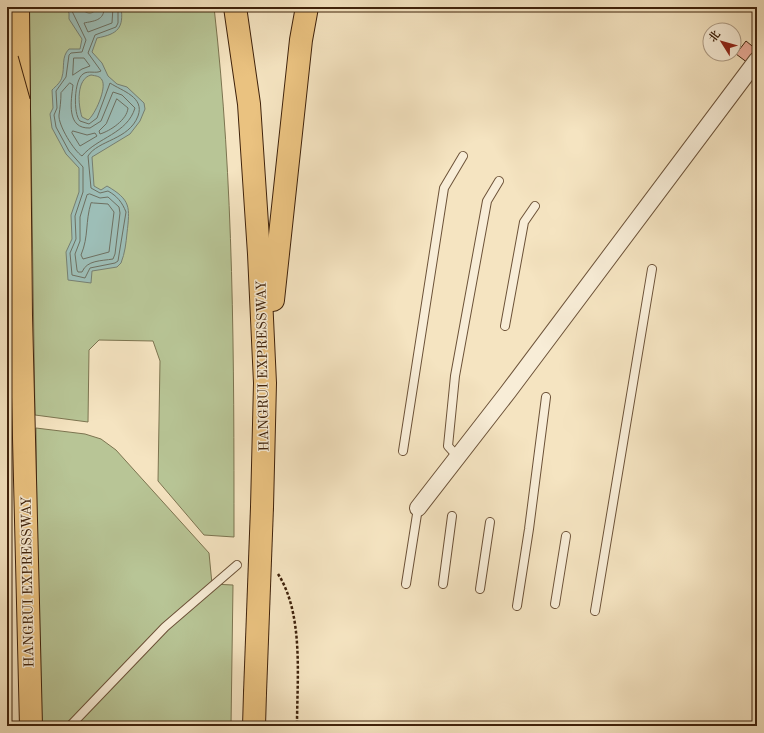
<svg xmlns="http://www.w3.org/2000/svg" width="764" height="733" font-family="'Old Standard TT','Noto Serif SC',serif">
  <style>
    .green { fill: #b8c596; stroke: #7c7450 }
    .water { fill: #9dbeb7; stroke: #778072; fill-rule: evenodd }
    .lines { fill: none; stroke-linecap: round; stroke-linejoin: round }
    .shore { stroke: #6e7061; stroke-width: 1 }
    .building { fill: #edaf9c; stroke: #3f220b }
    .service-casing { stroke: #6c5238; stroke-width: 10 }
    .minor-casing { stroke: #6c5238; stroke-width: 18 }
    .motorway-casing { stroke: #3f220b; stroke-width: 24 }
    .path { stroke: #3f220b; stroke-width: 2.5; stroke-dasharray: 3 2; stroke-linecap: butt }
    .service { stroke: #f8edd7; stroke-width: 8 }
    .minor { stroke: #f8edd7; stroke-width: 16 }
    .motorway { stroke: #eac280; stroke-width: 22 }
    .motorway-bridge-casing { stroke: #3f220b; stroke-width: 24; stroke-linecap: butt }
    .motorway-bridge { stroke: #eac280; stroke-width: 22 }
    .labels { text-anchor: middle; stroke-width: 3; stroke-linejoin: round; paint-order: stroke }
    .street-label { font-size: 14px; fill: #3f220b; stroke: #f8edd7 }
  </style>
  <rect width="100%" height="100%" fill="#f5e4c1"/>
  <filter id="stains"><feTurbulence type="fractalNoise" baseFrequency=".005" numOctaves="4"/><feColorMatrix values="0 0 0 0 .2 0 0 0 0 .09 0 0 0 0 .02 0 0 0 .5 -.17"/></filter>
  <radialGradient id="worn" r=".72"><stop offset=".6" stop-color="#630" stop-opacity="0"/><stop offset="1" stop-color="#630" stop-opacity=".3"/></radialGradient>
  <g class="green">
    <path d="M29 7H214C234 183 234 360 234 537L204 535 158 481 160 361 153 341 99 340 89 350 88 422 35 415Z"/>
    <polygon points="36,428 85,434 101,439 116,450 209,553 212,584 233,585 231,726 39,726"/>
  </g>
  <path class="water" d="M65 7H83L84 11C89 14 91 14 96 10L95 7H121C124 28 118 34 97 38L92 52 102 63 108 76 117 84 127 87 144 103 145 109 140 121 130 134 92 157 94 186 101 190 107 186C131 200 130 207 127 233 126 243 125 253 121 263L117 267 92 271 91 283 68 280 66 252 72 239 71 215 79 192V168L66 154 52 128 50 114 53 108 52 90C56 86 61 82 62 77 65 67 61 57 69 49H80L82 39 69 19V13ZM91 75C96 76 100 76 102 80 107 88 95 115 88 120L82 117C78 105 76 79 91 75Z"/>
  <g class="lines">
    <g class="shore">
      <path d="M70 7 86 40 82 52 71 53 69 55 66 77 56 91 57 108 54 115 56 127 69 151 83 167V192L75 216 76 239 70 253 72 275 85 278 90 268 115 263 118 261 126 212C122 202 117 196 108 191L100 193 91 188 88 156C98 140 129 140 138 116 145 97 122 91 110 83L97 118 89 124 80 121C73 114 74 80 83 74 88 70 96 74 101 71L88 53 95 35 116 27 118 23V7"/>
      <path d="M104 7C105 21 93 21 84 23L88 32 112 23 113 7"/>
      <polygon points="74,58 84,58 90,66 82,69 73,75"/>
      <path d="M70 83 73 85C71 101 66 129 90 128L101 121 113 92 122 95 135 108C127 134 98 137 82 156 74 151 58 125 59 115 60 108 61 101 61 93Z"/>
      <path d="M117 99 128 108C127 120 110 131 100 134L99 131 106 124Z"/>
      <polygon points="73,131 87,135 95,133 97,136 80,146 72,133"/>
      <path d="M90 194 100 198 108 197 119 207 120 213 115 254 113 259C101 261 87 260 82 272H78L77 270 75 254 80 241V217L87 195Z"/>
      <path d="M94 203 108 204 114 212 109 252 83 259 81 255C89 236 85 222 91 203Z"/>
    </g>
  </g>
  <polygon class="building" points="746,41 757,50 748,63 736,54"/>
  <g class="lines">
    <g class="service-casing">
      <g id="service">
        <polyline points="505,326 524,222 535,206"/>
        <polyline points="403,451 444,188 463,156"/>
        <polyline points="457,456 448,446 455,376 487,201 499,181"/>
        <polyline points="406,584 418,508"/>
        <polyline points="443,584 452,516"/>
        <polyline points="480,589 490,522"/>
        <polyline points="555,604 566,536"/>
        <polyline points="517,606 529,529 546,397"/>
        <polyline points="595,611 652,269"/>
        <polyline points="70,726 165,627 237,565"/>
      </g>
    </g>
    <g class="minor-casing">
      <polyline id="minor" points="418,508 508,392 757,60"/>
    </g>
    <g class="motorway-casing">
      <g id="motorway">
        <polyline points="18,7 21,315 31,726"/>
        <polyline points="235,7 249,104 259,254 265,383 262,507"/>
        <polyline points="273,300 301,40 307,7"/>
        <polyline points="254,726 255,693"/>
      </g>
    </g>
    <path class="path" d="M278 574C304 614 297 679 297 726"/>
    <use href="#service" class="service"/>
    <use href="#minor" class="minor"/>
    <use href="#motorway" class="motorway"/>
    <g class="motorway-bridge-casing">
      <g id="motorway-bridge">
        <polyline points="7,59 19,102"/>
        <polyline points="255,693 262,507"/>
      </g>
    </g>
    <use href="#motorway-bridge" class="motorway-bridge"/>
  </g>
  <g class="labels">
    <g class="street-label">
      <text transform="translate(262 366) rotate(-91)" y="5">HANGRUI EXPRESSWAY</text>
      <text transform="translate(27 582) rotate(-91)" y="5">HANGRUI EXPRESSWAY</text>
    </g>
  </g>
  <rect width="764" height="733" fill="none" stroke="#f5e4c1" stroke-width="24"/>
  <rect x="8" y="8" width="748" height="717" fill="none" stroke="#3f220b" stroke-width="2"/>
  <rect x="12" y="12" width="740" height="709" fill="none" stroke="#3f220b"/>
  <g transform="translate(722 42) rotate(307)"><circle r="19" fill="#f8edd7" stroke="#ae9c85"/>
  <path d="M0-3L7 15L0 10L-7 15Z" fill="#8f2418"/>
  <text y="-6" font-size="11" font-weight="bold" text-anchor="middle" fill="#3f220b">北</text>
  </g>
  <rect width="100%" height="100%" filter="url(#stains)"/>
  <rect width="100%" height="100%" fill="url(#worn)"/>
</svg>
